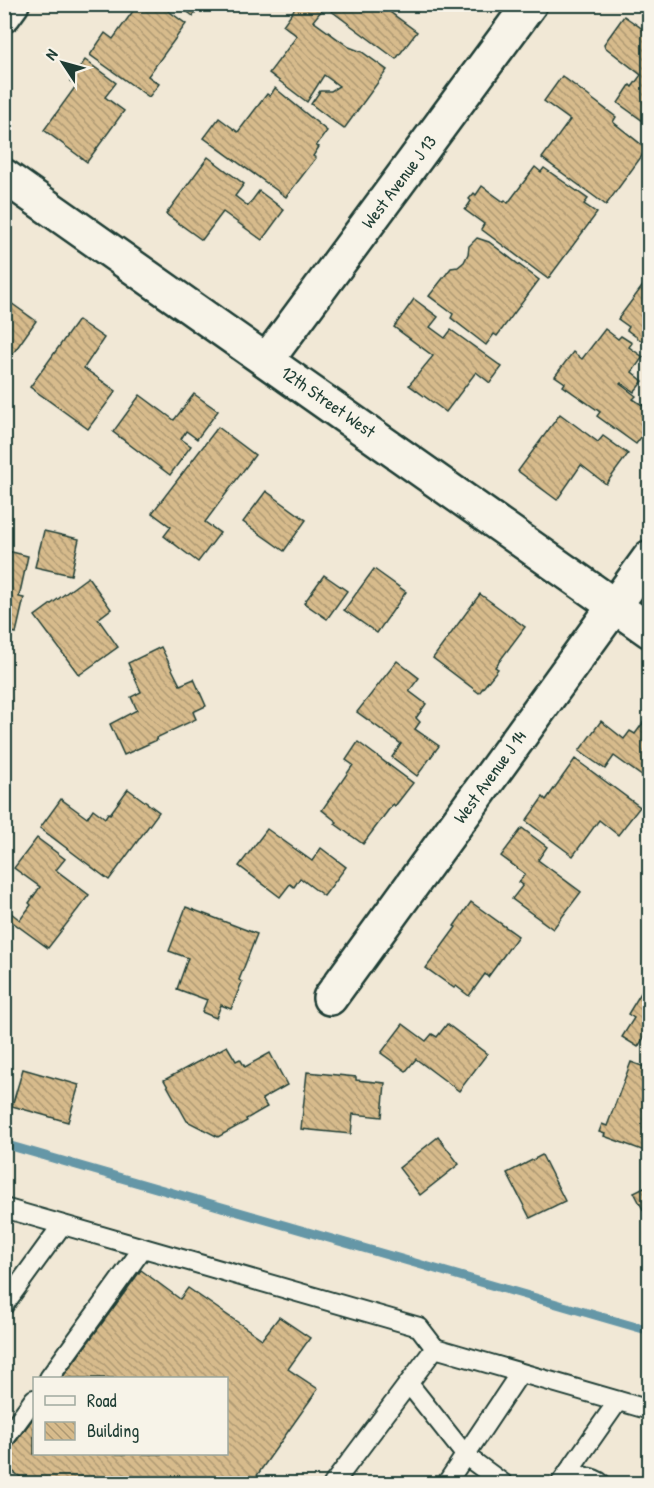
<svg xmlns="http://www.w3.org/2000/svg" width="654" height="1488" font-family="'Patrick Hand',sans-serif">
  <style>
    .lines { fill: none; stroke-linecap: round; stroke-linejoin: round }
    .stream { stroke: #6597a7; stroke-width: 9 }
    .building { fill: url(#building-back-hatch); stroke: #1f3d34; stroke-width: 1.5 }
    .service-casing { stroke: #1f3d34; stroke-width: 22 }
    .minor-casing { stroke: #1f3d34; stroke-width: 38 }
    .service { stroke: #f7f3e8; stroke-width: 18 }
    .minor { stroke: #f7f3e8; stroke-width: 33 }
    .labels { text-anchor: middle; stroke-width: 4.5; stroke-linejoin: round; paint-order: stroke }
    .street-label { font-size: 18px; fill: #1f3d34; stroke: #f7f3e8 }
  </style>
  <defs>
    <pattern id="building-back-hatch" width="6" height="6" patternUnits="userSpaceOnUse" patternTransform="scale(1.5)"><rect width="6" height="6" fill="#d7bb8c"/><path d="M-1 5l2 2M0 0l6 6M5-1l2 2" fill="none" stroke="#ae9973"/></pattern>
  </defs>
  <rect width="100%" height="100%" fill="#f1e8d6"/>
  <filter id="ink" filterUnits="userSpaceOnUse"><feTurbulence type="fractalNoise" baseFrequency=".0167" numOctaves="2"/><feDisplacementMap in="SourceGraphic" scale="12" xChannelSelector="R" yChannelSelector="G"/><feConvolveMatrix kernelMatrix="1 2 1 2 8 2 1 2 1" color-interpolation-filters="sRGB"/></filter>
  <g filter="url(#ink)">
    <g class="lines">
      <polyline class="stream" points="4,1144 650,1331"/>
    </g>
    <g class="building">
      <polygon points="138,4 159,4 186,24 148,76 159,84 149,97 90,55 105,33 113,39"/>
      <polygon points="177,4 201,4 193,16"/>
      <polygon points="298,4 314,4 322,10 313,21 349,47 362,52 387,70 344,129 311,104 320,91 331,91 339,86 324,75 307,102 269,73 297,36 283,25"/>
      <polygon points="322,4 395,4 390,12 417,32 396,59"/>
      <polygon points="650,4 650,17 634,5 634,4"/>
      <polygon points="624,16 650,34 650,126 618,103 630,85 632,87 641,75 605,47 604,44"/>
      <polygon points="85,60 116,83 105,97 124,111 87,162 44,130 76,86 70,81"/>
      <polygon points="562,76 616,117 613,122 647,149 606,205 542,158 570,120 544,101"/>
      <polygon points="275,88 327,131 316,146 319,147 313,156 316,158 286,197 204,138 219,118 238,132 267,94 270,96"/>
      <polygon points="208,157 244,184 235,196 248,206 259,191 284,210 262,240 223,212 202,240 166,214"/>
      <polygon points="535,167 541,172 544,168 588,199 584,204 597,213 548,279 481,229 484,224 465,210 471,201 469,199 474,193 476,195 482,186 504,202 505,200 508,203"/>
      <polygon points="477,238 489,242 539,280 497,336 494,334 486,345 451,318 453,314 429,296 451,268 458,267 464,262 468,254 469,246"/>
      <polygon points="650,276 650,347 627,330 629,327 618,319"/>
      <polygon points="4,298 36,321 7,362 4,361"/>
      <polygon points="414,299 438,317 430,327 445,338 451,330 502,367 490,383 476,372 446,412 409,385 433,356 394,327"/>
      <polygon points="78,320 104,338 84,368 116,391 88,429 30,387"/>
      <polygon points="605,329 618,339 621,336 632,343 629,347 643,357 632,372 643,381 634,392 621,383 620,384 636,396 633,399 650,410 650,425 636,444 597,416 600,412 563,386 565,383 555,376 573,352 582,359"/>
      <polygon points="194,394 218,411 197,439 186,431 181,439 191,446 170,475 113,432 140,395 174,420"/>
      <polygon points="560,414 598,442 603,436 628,454 606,484 581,465 557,500 518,471"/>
      <polygon points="218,427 255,455 205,522 220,533 198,562 164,536 171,527 152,513"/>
      <polygon points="266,491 306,520 284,551 243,522"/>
      <polygon points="44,531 79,539 71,575 35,567"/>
      <polygon points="4,550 28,556 19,597 24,598 16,633 4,630"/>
      <polygon points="374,569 406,592 377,633 344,610"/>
      <polygon points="324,575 347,591 327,619 304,603"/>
      <polygon points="88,577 111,609 98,619 118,647 79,675 35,616"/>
      <polygon points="480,594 525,627 495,667 498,669 479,693 433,658"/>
      <polygon points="161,647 180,685 194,679 206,706 193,712 196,719 156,738 157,740 148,744 124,755 110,724 137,710 131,697 141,692 128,663"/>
      <polygon points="397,661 419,678 409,691 426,704 416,718 420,722 415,729 439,746 417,776 392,757 401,744 357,712"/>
      <polygon points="645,720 650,724 650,782 614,756 605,769 579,751 601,721 624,739 630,731 635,734"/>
      <polygon points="358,742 413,783 395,806 393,804 363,844 335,824 337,822 322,810 353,765 346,760"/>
      <polygon points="575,759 640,807 618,835 599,820 573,856 526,821 543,797 546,800"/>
      <polygon points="128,789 159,812 109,880 40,828 61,799 87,818 93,809 105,818 108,813 110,814"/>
      <polygon points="522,828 547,847 538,860 581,892 553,929 512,899 523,885 519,882 525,874 501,856"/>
      <polygon points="267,829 312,861 321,848 346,867 324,896 300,878 294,887 290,884 280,897 239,866"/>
      <polygon points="37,838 65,859 56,870 89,895 48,948 7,918 11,913 20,920 31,905 29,903 40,887 14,868"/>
      <polygon points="471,902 518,936 488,977 485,974 469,996 456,986 454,988 426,968 456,927 454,926"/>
      <polygon points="186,907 257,934 239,980 242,982 231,1009 221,1005 216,1018 202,1012 207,1000 177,989 188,958 169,951"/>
      <polygon points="650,978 650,1028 638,1047 622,1037 634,1018 628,1014"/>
      <polygon points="403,1024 426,1041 432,1034 437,1037 447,1024 487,1054 459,1091 416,1059 406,1071 381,1053"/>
      <polygon points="227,1046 236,1061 240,1059 245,1067 270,1053 287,1085 262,1099 267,1107 246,1119 247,1121 218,1137 187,1121 164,1080"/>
      <polygon points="631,1062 650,1069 650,1153 604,1136 605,1134 599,1132 602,1124 607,1126"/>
      <polygon points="23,1069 79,1085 68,1122 12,1106"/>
      <polygon points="307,1072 356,1077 356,1080 385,1083 382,1117 353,1114 351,1134 301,1129"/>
      <polygon points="438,1137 459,1164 420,1195 399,1168"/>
      <polygon points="542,1155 565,1201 530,1218 507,1173"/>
      <polygon points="650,1184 650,1221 649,1221 634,1192"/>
      <polygon points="141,1270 180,1299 188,1288 262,1339 279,1317 310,1338 288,1369 318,1389 251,1484 30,1484 4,1465 4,1458 34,1417 34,1454 226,1454 226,1378 62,1378"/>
    </g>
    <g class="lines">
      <g class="service-casing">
        <g id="service">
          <polyline points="4,1208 419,1327 435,1348 333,1484"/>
          <polyline points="4,1305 62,1225"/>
          <polyline points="435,1348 650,1410"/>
          <polyline points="49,1378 143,1248"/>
          <polyline points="409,1384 466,1456 504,1484"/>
          <polyline points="4,1440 34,1399"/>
          <path d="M569 1471C581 1478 594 1476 602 1484"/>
          <polyline points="446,1484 520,1373"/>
          <polyline points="560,1484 618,1401"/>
        </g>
      </g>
      <g class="minor-casing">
        <g id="minor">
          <polyline points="4,15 12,4"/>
          <polyline points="4,176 650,631"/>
          <polyline points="267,360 530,4"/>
          <polyline points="330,998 650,557"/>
        </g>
      </g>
      <use href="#service" class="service"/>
      <use href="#minor" class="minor"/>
    </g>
  </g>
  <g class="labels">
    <g class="street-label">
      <text transform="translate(399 182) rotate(-53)" y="6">West Avenue J 13</text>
      <text transform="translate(328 402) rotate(35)" y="6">12th Street West</text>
      <text transform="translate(490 777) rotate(-54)" y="6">West Avenue J 14</text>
    </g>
  </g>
  <rect width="654" height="1488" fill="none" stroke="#f7f3e8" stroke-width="24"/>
  <rect x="12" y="12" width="630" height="1464" fill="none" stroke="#1f3d34" stroke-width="2" filter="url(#ink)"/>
  <rect x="33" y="1377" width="195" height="78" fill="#f7f3e8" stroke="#a1aaa0" stroke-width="1.5"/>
  <rect x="45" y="1396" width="30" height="9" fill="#f7f3e8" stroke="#a1aaa0" stroke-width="1.5"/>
  <text x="87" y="1407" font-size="18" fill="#1f3d34">Road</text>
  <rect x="45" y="1422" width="30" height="18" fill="url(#building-back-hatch)" stroke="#a1aaa0" stroke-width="1.5"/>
  <text x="87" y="1437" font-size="18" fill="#1f3d34">Building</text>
  <g transform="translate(63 63) rotate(306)" stroke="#f7f3e8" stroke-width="4.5" paint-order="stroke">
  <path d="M0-4.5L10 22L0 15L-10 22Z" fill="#1f3d34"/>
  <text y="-9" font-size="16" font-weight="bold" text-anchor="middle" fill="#1f3d34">N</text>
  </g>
</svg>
